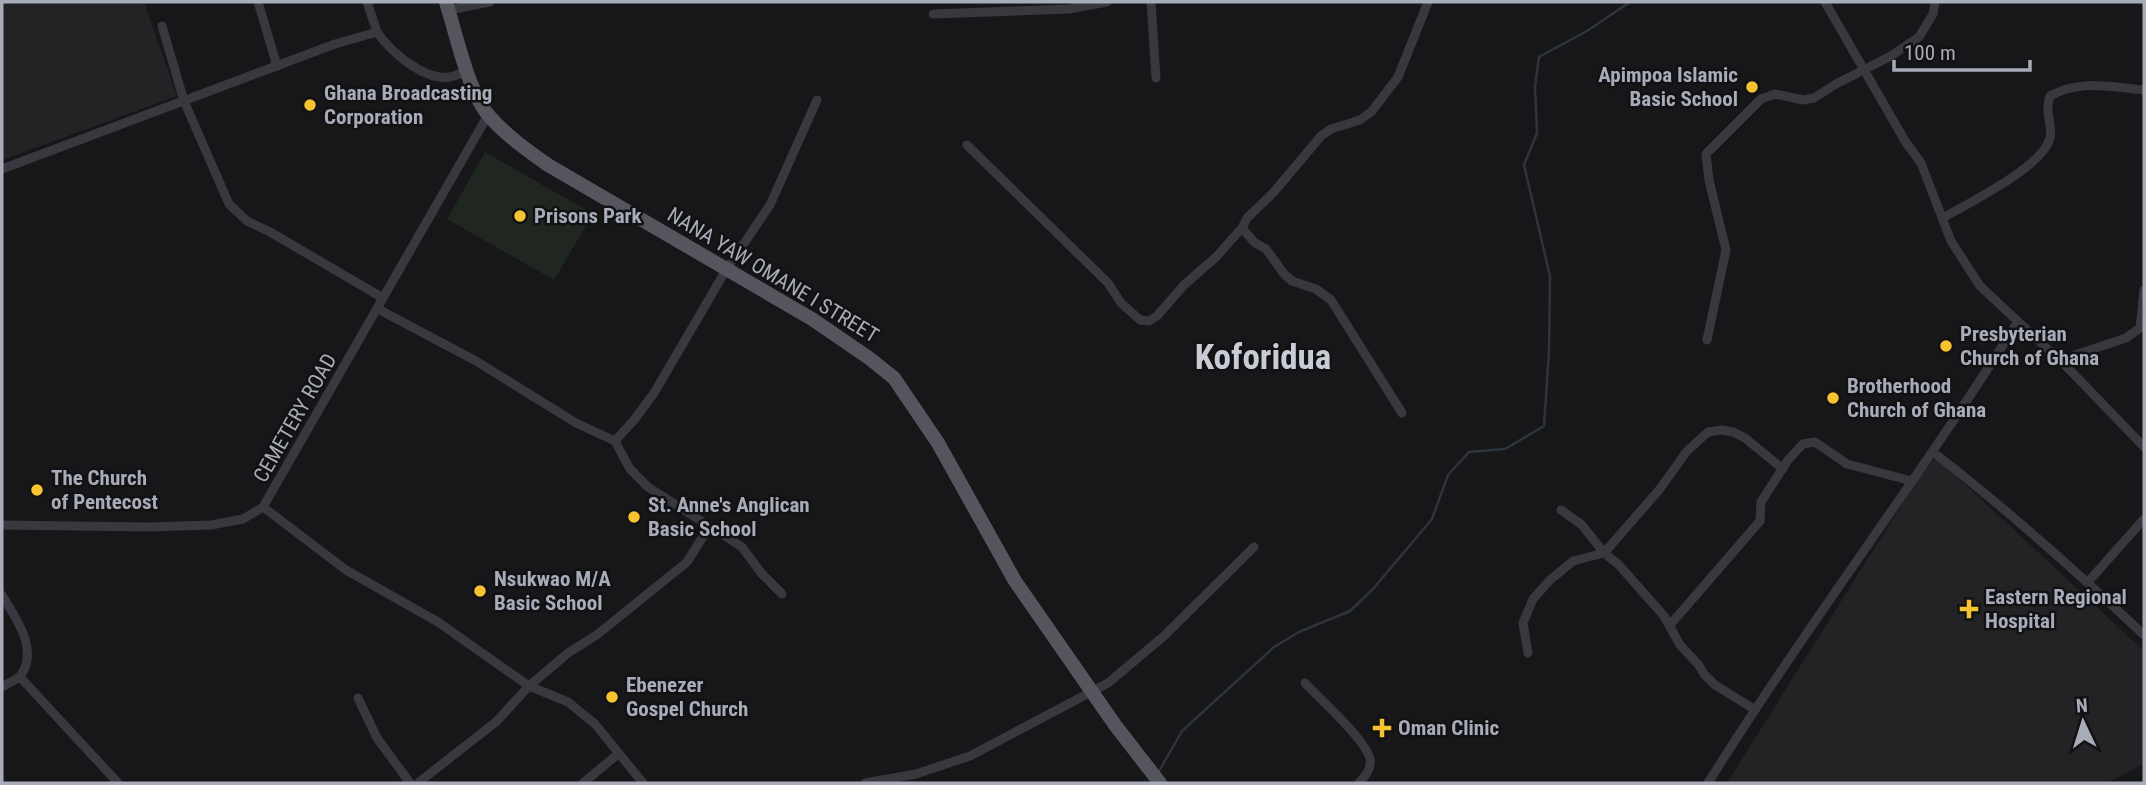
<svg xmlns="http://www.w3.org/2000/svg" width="2146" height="785" font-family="'Roboto Condensed',sans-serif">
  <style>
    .built { fill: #232326 }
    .pitch { fill: #1f2720 }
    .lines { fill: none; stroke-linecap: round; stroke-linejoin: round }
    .stream { stroke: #2c353d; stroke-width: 2.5 }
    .minor { stroke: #38383e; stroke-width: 9 }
    .primary { stroke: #54555d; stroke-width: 14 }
    .poi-dot { fill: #f8c330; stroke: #121214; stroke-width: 2.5 }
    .labels { text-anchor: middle; stroke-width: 5; stroke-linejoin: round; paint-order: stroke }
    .poi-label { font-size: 21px; font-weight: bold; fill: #a8acb9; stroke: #121214; text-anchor: start }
    .street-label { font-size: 21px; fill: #a8acb9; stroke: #121214 }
    .town-label { font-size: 35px; font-weight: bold; fill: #caccd5; stroke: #121214 }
  </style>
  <rect width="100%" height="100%" fill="#171719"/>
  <g class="built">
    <polygon points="2,2 144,2 177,96 2,160"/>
    <polygon points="1936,457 2144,651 2144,764 2107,783 1727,783 1923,471"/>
  </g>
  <polygon class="pitch" points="485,152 593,214 554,280 447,219"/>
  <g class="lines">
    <polyline class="stream" points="1158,773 1182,731 1274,647 1299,632 1350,611 1373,589 1432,519 1448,475 1469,452 1505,449 1544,426 1549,351 1550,276 1524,165 1537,133 1535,87 1539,57 1587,31 1630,2"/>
    <g class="minor">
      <polyline points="258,2 277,66"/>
      <polyline points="367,2 377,32"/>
      <polyline points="1151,2 1156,78"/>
      <polyline points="1825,2 1905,141 1921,163 1951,241 1980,286 2067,367 2144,447"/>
      <polyline points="449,10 490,2"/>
      <polyline points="933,14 1069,9 1107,2"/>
      <polyline points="162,26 184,101 229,204 247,221 270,232 383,298"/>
      <polyline points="967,145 1108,283 1121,303 1140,320 1149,321 1157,316 1184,285 1216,257 1242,228 1247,218 1273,193 1321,136 1331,129 1360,120 1372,111 1398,77 1428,2"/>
      <path d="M2 169 335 44 377 32C391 52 424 81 450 77 456 76 461 73 466 71"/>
      <path d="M1943 218C1968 203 2043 167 2050 138 2053 124 2044 112 2050 96 2081 79 2111 87 2144 90"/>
      <polyline points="1242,228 1255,243 1266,249 1284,274 1292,281 1316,289 1331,300 1402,413"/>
      <polyline points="378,309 476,361 576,423 615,441 630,469 648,487 742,547 762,574 782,594"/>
      <polyline points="1707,340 1726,250 1709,180 1706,154 1761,99 1775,94 1803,100 1814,98 1836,84 1891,56 1919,37 1933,14 1935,2"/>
      <polyline points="2067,367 2075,355 2126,338 2140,328 2144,290"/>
      <polyline points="615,441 634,420 654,393 726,270 770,205 817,100"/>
      <path d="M1933 452C2007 509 2076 571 2144 635"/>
      <polyline points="263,507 346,570 438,622 529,686 568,702 595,724 643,783"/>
      <polyline points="1561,510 1582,525 1604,553 1618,564 1664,616 1680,645 1698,664 1704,674 1715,685 1754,709"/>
      <polyline points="2,525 149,527 211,525 243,519 263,507 488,115"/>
      <polyline points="2088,582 2144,519"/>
      <path d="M2 595C15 617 39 649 21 675 17 680 8 683 2 687"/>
      <polyline points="1670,625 1760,521 1761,502 1788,460 1803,444 1815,442 1847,464 1912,481"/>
      <polyline points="1528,653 1523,623 1533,599 1550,580 1573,561 1604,553 1659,490 1687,451 1708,432 1722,430 1733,432 1745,438 1783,469"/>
      <polyline points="20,677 118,783"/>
      <path d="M1305 683C1320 699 1366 740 1370 759 1372 769 1365 776 1359 783"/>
      <polyline points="358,698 377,738 410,783"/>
      <polyline points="418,783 497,721 529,686 568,653 598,634 687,562 709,527"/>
      <polyline points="583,783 618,754"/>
      <polyline points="865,783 916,774 970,756 1108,683 1164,636 1254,547"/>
      <path d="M1708 783C1806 626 1919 479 2017 323"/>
    </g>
    <path class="primary" d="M446 2C456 33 468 93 490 117 507 136 528 151 548 165L812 319 869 358 894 378 938 443 1015 581 1115 725 1160 783"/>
  </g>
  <g class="poi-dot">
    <circle cx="1752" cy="87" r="7"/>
    <circle cx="310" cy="105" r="7"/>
    <circle cx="520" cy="216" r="7"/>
    <circle cx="1946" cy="346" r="7"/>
    <circle cx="1833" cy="398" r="7"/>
    <circle cx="37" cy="490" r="7"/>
    <circle cx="634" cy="517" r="7"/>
    <circle cx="480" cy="591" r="7"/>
    <path d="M1965.5 598.5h7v7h7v7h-7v7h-7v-7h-7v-7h7z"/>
    <circle cx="612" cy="697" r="7"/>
    <path d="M1378.5 717.5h7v7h7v7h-7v7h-7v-7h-7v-7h7z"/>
  </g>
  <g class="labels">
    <g class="poi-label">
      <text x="1738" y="82" text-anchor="end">Apimpoa Islamic<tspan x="1738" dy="24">Basic School</tspan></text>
      <text x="324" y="100">Ghana Broadcasting<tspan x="324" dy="24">Corporation</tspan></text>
      <text x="534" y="223">Prisons Park</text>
      <text x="1960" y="341">Presbyterian<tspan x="1960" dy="24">Church of Ghana</tspan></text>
      <text x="1847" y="393">Brotherhood<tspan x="1847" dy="24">Church of Ghana</tspan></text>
      <text x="51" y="485">The Church<tspan x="51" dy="24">of Pentecost</tspan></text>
      <text x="648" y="512">St. Anne's Anglican<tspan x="648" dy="24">Basic School</tspan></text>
      <text x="494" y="586">Nsukwao M/A<tspan x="494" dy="24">Basic School</tspan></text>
      <text x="1985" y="604">Eastern Regional<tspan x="1985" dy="24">Hospital</tspan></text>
      <text x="626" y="692">Ebenezer<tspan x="626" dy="24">Gospel Church</tspan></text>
      <text x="1398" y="735">Oman Clinic</text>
    </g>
    <g class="street-label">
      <text transform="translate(773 275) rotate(31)" y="7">NANA YAW OMANE I STREET</text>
      <text transform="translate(295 418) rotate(-60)" y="7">CEMETERY ROAD</text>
    </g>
    <g class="town-label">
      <text x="1263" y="369">Koforidua</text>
    </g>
  </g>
  <rect width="2146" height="785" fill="none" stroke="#a8acb9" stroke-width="7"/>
  <g transform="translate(2083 722) rotate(356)" stroke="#121214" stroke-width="5" paint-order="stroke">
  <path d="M0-5L12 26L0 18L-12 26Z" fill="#a8acb9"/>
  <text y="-10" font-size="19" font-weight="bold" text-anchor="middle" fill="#a8acb9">N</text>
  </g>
  <path d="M1894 60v10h136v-10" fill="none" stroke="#a8acb9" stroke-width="3.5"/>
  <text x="1904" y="60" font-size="21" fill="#a8acb9" stroke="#121214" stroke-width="5" paint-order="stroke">100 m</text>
</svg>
